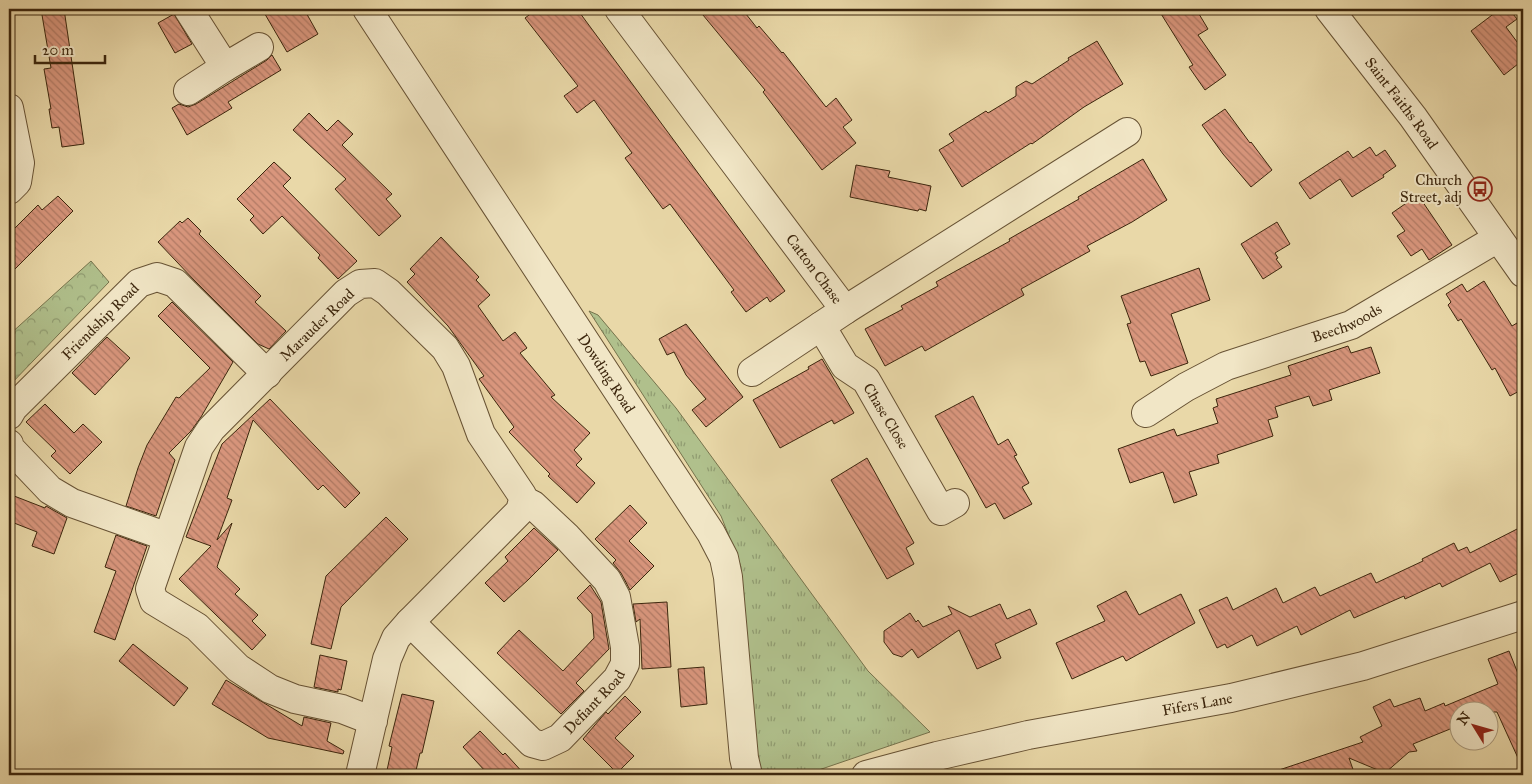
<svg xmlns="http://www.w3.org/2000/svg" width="1532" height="784" font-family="'IM FELL Great Primer',serif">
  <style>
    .grass { fill: url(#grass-tufts); stroke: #76734c }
    .forest { fill: url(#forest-crowns); stroke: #76734c }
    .building { fill: url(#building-back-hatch); stroke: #3c260d }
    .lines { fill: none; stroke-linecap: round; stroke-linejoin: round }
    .minor-casing { stroke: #675234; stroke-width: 30 }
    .minor { stroke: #f1e6c6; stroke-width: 28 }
    .labels { text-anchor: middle; stroke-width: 4; stroke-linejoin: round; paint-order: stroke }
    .street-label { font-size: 15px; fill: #3c260d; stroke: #f1e6c6 }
    .poi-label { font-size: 15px; fill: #3c260d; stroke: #f1e6c6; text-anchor: end }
  </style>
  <defs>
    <pattern id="grass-tufts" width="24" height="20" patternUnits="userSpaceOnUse" patternTransform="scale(1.25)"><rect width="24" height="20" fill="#b0c08c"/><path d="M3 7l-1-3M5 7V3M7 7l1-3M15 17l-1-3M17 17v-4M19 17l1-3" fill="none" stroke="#909c71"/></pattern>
    <pattern id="forest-crowns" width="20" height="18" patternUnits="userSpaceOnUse" patternTransform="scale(1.25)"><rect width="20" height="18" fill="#b0c08c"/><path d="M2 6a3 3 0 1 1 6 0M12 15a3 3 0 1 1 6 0" fill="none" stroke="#909c71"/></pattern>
    <pattern id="building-back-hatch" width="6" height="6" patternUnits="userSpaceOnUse" patternTransform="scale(1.25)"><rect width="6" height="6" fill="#d9967d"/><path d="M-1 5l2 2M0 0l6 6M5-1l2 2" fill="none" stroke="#b17a65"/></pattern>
  </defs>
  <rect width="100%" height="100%" fill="#e9d8a8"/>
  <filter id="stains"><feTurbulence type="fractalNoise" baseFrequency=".004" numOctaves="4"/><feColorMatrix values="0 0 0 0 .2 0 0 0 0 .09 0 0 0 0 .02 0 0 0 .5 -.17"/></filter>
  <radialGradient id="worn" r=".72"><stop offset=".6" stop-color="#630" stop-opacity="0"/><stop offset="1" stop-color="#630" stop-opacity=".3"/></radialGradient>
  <polygon class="grass" points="589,311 598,315 676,408 868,671 930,732 804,775 760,775 757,772 740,564 721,516"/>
  <polygon class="forest" points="91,261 109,282 9,386 9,335"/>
  <g class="building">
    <polygon points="41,9 64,9 84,144 62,147 59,127 52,128 49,109 51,109 44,69 51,68"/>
    <polygon points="262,9 304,9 318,34 287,52"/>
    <polygon points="537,9 577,9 785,291 770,302 767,297 746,312 731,292 734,290 670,204 663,209 625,158 632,153 594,100 577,113 564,96 578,86 525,18"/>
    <polygon points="698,9 742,9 757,28 759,26 782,53 783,52 826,107 836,98 852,120 843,127 856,143 822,170 763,92 765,90"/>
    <polygon points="1158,9 1196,9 1208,29 1198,35 1226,75 1205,90 1189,67 1193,65"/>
    <polygon points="1500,9 1509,9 1517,19 1506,27 1523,50 1523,60 1504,75 1471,31"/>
    <polygon points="174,14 192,44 175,53 158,23"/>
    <polygon points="1097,41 1123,84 1084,107 1032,144 1031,143 962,187 939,150 954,141 949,134 986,111 988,113 1016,96 1016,87 1026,81 1032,84 1069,60 1068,58"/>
    <polygon points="272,55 281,70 228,102 232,108 187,135 172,108 179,104 188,107 196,104 267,60"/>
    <polygon points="1225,109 1250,143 1251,142 1272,170 1251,187 1223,154 1202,125"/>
    <polygon points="309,113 327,131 338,120 353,134 342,145 392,194 386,199 401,216 379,236 335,189 346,179 293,130"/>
    <polygon points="1370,147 1376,156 1385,150 1396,166 1383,175 1384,177 1352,197 1340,179 1310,199 1299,183 1348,151 1353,158"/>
    <polygon points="1143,159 1167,200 1132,222 1087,246 1090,251 1021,289 1024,295 925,351 922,346 885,366 865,329 903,309 901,306 938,286 936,282 1010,241 1009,239 1079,199 1078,197"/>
    <polygon points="274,162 291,178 283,186 357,261 338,279 318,258 320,255 282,216 263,234 250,220 254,216 237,199"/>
    <polygon points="856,165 890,171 888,177 931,186 926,211 919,209 918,211 850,197"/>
    <polygon points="1418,195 1452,245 1429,260 1422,249 1411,256 1397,236 1405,231 1392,213"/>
    <polygon points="58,196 73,211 9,275 9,234 38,205 42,210"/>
    <polygon points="188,218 201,231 199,234 261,296 255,302 286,331 269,349 258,344 194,280 158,242 180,221 182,223"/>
    <polygon points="1277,222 1290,244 1275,253 1278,258 1276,259 1282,267 1263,279 1241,244"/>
    <polygon points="441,237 479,277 476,280 490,295 478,306 503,341 515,332 527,348 520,353 555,395 551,397 590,433 574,450 582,459 576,465 595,483 577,503 548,476 550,474 509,432 514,427 479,379 484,376 448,326 407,282 415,274 410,269"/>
    <polygon points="1199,268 1210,300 1171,314 1188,363 1151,376 1145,361 1140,362 1127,324 1131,323 1121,296"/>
    <polygon points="1484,281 1512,326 1517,323 1523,334 1523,389 1510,396 1495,368 1492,370 1461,319 1458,321 1448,305 1451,302 1446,294 1462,284 1467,292"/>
    <polygon points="172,302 233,362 201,417 191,431 169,453 175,460 156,516 126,506 138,468 147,445 176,397 179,398 210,368 158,316"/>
    <polygon points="686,324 743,397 706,427 692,410 706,399 686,375 674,352 667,355 659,339"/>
    <polygon points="107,337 130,358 95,395 72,373"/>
    <polygon points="1348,346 1351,353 1371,347 1380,373 1329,390 1332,400 1313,406 1309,396 1275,407 1278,417 1268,420 1273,436 1217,455 1219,463 1189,472 1197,495 1174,503 1163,472 1130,483 1118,449 1174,429 1177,436 1218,423 1213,408 1218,406 1216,399 1291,375 1288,366"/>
    <polygon points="822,359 854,413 834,424 832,420 780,448 753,400 809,369 808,367"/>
    <polygon points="973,396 998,445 1008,439 1017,455 1014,456 1029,483 1022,487 1032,504 1004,519 995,503 986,508 935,416"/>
    <polygon points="270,399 360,493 345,508 323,485 318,490 253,420 227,498 232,500 217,540 232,523 217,567 240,589 235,594 258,615 252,621 266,635 252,650 179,579 211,546 186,537 222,444"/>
    <polygon points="45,404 74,433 83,424 102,442 70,474 51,456 56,451 26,422"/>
    <polygon points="867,458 914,543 906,548 914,564 887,579 831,480"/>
    <polygon points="9,494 45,508 46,506 67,518 54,554 32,546 37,532 9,521"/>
    <polygon points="630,505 647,523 629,541 654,566 630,590 621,573 613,563 616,560 595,539"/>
    <polygon points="386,517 408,539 341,607 331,649 311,644 326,576"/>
    <polygon points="1523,526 1523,571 1500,582 1490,563 1442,587 1440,583 1405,599 1404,596 1354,618 1350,610 1301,635 1297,626 1257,646 1252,635 1227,648 1225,644 1217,648 1199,610 1227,597 1233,610 1276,588 1283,603 1315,587 1320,596 1371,573 1376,583 1423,561 1422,559 1454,543 1458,551 1467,547 1470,553"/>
    <polygon points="534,528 558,550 528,580 504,602 485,583 508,561 505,557"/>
    <polygon points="116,535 147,546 115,640 94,632 116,571 105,567"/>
    <polygon points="590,585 601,602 609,649 576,683 584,691 561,714 497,653 519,630 563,671 594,638 592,614 577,598"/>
    <polygon points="1126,591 1139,615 1181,594 1195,623 1126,661 1123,656 1072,679 1056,643 1105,621 1097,606"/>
    <polygon points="667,602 671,667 642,669 640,619 636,622 633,604"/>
    <polygon points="1000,604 1007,619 1030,609 1037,624 995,644 1001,658 977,669 959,630 918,658 912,649 902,657 893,654 884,642 884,631 910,613 916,622 918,620 923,627 952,614 948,606 970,617"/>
    <polygon points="133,644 188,688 174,706 119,661"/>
    <polygon points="1509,651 1519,676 1523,674 1523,769 1497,712 1460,712 1460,725 1413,744 1417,751 1409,752 1385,773 1349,758 1355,775 1274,775 1273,772 1363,742 1360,737 1382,726 1373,707 1390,699 1394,707 1420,698 1425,711 1444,703 1445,706 1498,684 1488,659"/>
    <polygon points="320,655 347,661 341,690 338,689 338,692 314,687"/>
    <polygon points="704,667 707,704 681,707 678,669"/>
    <polygon points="226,680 302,726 304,717 331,723 327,741 344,751 343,754 268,738 212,704"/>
    <polygon points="402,694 434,701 422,753 420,753 415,775 386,775 392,747 389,746"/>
    <polygon points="625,696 641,712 615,738 634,756 617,773 583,739 606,712 608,714"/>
    <polygon points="480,731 503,755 505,753 525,775 483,775 486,772 463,747"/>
  </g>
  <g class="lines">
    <g class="minor-casing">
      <g id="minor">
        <polyline points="188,9 225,67 259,47"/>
        <path id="s1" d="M367 9 711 533 724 558 728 577 744 758 748 775"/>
        <path id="s2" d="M619 9 845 310"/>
        <path id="s3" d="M1329 9 1413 117 1523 273"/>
        <polyline points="188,91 225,67"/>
        <polyline points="9,108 20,163 17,182 9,190"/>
        <polyline points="752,372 821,326"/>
        <path id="s4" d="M1146 413 1186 387 1226 366 1351 325 1498 238"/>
        <path id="s5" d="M9 415 13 408 139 283 157 277 175 283 267 374"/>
        <polyline points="9,444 9,447 50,490 72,503 168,537"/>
        <polyline points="955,503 941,511 866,380 845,366 821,326 845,310 1127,132"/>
        <path id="s6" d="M410 622 532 743 543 746 560 738 617 679 625 664V647L616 597 607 580 567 537 533 505 523 500"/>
        <polyline points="360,775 387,659 396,638 410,622 520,511 523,500 522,495 481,434 456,366 445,348 388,292 375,283 360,284 346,293 211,429 199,447 150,589 154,601 197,627 238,668 270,689 295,699 342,709 373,721"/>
        <path id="s7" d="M866 775 937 756 1028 735 1231 698 1363 666 1523 615"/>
      </g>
    </g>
    <use href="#minor" class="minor"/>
  </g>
  <defs>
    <g id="bus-ring" transform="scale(1.25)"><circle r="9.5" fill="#f1e6c6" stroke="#8f2418" stroke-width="1.5"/><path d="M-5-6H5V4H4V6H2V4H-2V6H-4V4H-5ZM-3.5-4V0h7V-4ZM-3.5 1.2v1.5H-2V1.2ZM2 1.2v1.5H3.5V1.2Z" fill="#8f2418"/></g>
  </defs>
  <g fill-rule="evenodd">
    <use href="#bus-ring" x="1480" y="189"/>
  </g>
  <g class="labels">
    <g class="street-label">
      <text dy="5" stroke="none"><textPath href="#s3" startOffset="119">Saint Faiths Road</textPath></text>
      <text dy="5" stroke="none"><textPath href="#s2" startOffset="325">Catton Chase</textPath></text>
      <text dy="5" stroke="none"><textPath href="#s5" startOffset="131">Friendship Road</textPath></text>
      <text dy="5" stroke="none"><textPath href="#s4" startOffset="221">Beechwoods</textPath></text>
      <text transform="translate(317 325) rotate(-44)" y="5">Marauder Road</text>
      <text dy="5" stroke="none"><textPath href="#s1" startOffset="436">Dowding Road</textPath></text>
      <text transform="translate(886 416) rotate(59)" y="5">Chase Close</text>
      <text dy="5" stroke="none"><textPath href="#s6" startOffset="252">Defiant Road</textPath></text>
      <text dy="5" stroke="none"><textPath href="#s7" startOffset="339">Fifers Lane</textPath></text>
    </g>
    <g class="poi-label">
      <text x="1462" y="185">Church<tspan x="1462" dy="17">Street, adj</tspan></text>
    </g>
  </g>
  <rect width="1532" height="784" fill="none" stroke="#e9d8a8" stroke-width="30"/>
  <rect x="10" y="10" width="1512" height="764" fill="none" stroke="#3c260d" stroke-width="2.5"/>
  <rect x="15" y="15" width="1502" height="754" fill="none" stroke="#3c260d"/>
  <g transform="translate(1474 726) rotate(307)"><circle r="24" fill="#f1e6c6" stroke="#a9997c"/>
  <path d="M0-4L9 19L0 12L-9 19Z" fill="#8f2418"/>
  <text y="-8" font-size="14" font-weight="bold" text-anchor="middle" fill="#3c260d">N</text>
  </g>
  <path d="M35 55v8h70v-8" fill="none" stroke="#3c260d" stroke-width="2.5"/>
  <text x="42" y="55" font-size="15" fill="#3c260d" stroke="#f1e6c6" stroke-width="4" paint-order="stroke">20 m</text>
  <rect width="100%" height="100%" filter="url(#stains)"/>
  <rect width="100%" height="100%" fill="url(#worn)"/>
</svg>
